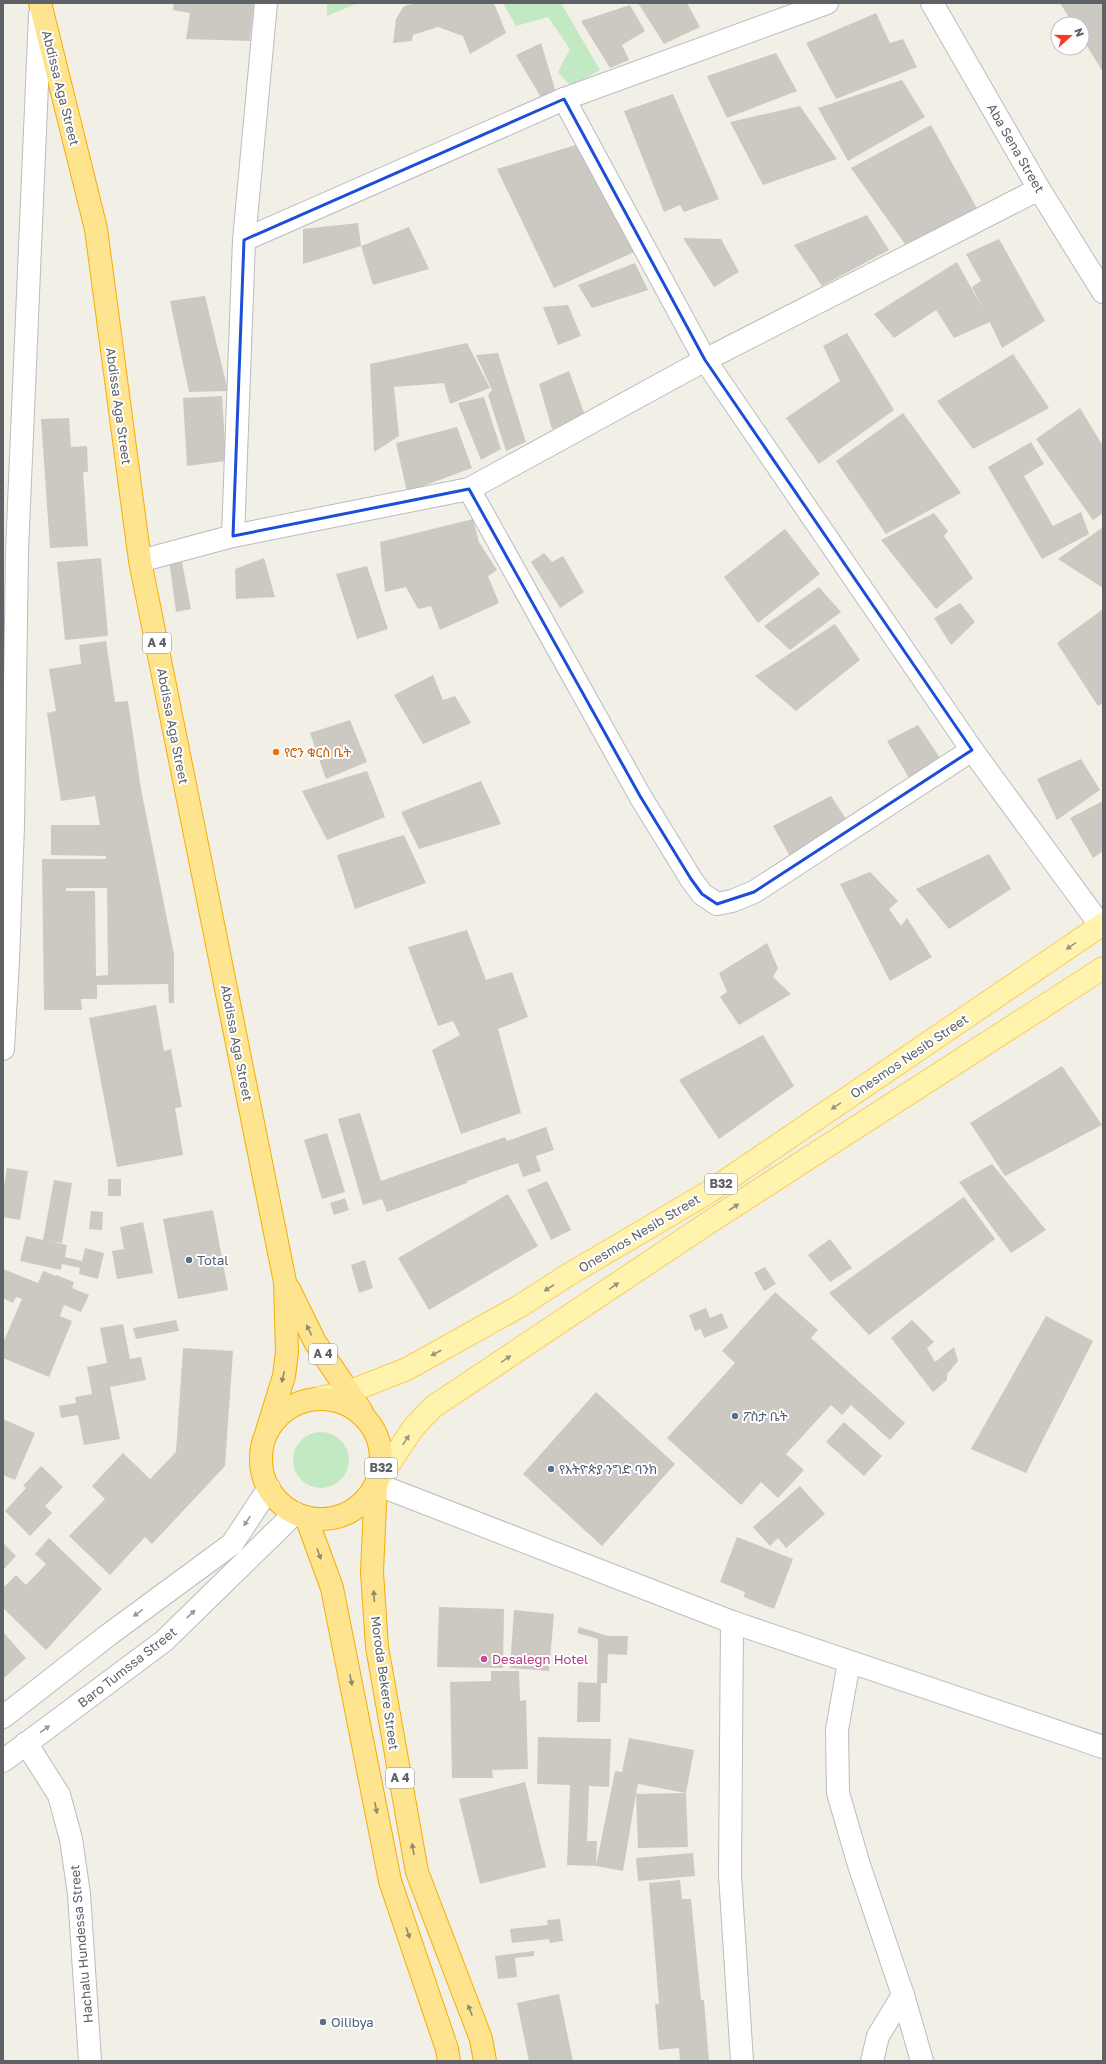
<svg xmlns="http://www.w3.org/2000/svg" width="1106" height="2064" font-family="'Golos Text','Noto Sans Ethiopic',sans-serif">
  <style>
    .green { fill: #c2e9c2 }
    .building { fill: #ccc9c3; fill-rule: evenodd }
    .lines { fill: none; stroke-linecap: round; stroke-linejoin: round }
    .minor-casing { stroke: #b9bcc0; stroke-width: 24 }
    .major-casing { stroke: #f9ce57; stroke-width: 24 }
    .highway-casing { stroke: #f7ad00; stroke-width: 24 }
    .minor { stroke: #fff; stroke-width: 22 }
    .major { stroke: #fff3ad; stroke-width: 22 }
    .highway { stroke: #ffe48f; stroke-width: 22 }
    .oneway { fill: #969580 }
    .oneway2 { fill: #8e8973 }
    .oneway3 { fill: #96999c }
    .marked { fill: none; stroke: #1d4ed8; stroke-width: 3; stroke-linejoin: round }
    .food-dot { fill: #e8710a; stroke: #fff; stroke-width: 1.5 }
    .service-dot { fill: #5c6f8a; stroke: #fff; stroke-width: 1.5 }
    .hotel-dot { fill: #d1479c; stroke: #fff; stroke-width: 1.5 }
    .labels { text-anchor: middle; stroke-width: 4; stroke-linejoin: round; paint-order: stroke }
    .shield { fill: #fff; stroke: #8e9195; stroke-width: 1 }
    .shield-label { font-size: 12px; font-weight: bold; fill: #5e6267 }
    .street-label { font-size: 13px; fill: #5e6267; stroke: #fff }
    .food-label { font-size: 13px; fill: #c56008; stroke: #fff; text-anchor: start }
    .service-label { font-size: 13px; fill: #4e5e75; stroke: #fff; text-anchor: start }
    .hotel-label { font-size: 13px; fill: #b23c85; stroke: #fff; text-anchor: start }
  </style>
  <rect width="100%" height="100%" fill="#f1efe6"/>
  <g class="green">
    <polygon points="327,3 358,3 327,16"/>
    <polygon points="503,3 561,3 600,70 571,86 558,72 570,49 548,17 516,26"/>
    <circle cx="321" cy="1460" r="28"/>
  </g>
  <g class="building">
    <polygon points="174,3 254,3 250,41 186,39 190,13 173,10"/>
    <polygon points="417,3 494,3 506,33 470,54 463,36 438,27 413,35 412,41 393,43 396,19 404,6"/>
    <polygon points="638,3 687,3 700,27 664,44"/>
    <polygon points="1060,3 1103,3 1103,72 1082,38 1082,24 1073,24"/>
    <polygon points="630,5 645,31 622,45 629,60 610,68 581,21"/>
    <polygon points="876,13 890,43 903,39 917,67 836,99 806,43"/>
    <polygon points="541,43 555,89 543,101 516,55"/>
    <polygon points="776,53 797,91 727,118 707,76"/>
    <polygon points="902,80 925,117 848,161 818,108"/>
    <polygon points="673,94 719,199 684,212 680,205 664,212 624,111"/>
    <polygon points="800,106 837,159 763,185 730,122"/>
    <polygon points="931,125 979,212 905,244 851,168"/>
    <polygon points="582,143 639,250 554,288 497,169"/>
    <polygon points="867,215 889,250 822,286 794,245"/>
    <polygon points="358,223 361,246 303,264 303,229"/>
    <polygon points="409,227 429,269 373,285 361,246"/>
    <polygon points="683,238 721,239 739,272 714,287"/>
    <polygon points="999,239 1045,321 1002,348 990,322 954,338 936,310 894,338 874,314 957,262 983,309 972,287 981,281 966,254"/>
    <polygon points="635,263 648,290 592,308 578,285"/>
    <polygon points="205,296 228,391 189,392 170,301"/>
    <polygon points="568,305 581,336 558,345 543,307"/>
    <polygon points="847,333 894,410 819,464 786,418 840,381 823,346"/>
    <polygon points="467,343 490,388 450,404 444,383 394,387 399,436 374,452 370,364"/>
    <polygon points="498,353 526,442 506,451 488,395 492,390 476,355"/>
    <polygon points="1013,354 1049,408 973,449 937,401"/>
    <polygon points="569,371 586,418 552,429 539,384"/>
    <polygon points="222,396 226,461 187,466 183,398"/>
    <polygon points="484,397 501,449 481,460 458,403"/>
    <polygon points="1080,408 1103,446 1103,513 1093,520 1036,439"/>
    <polygon points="903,413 961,493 886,534 836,461"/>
    <polygon points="69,418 71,447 87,446 88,472 83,472 88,546 50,548 41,419"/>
    <polygon points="457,427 472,468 407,492 396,443"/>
    <polygon points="1031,442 1044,464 1024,476 1053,526 1081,512 1089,534 1042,559 988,467"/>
    <polygon points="934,513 948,531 944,536 973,578 936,609 881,540"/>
    <polygon points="473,519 479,542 497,570 488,576 499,603 440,630 431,606 418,609 406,587 385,592 380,542"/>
    <polygon points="1103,527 1103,588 1058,559"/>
    <polygon points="785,529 820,574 758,623 724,577"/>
    <polygon points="544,553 552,562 563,556 584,592 560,608 531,562"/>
    <polygon points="181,557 191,609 176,612 169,560"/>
    <polygon points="101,558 108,636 65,640 57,562"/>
    <polygon points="264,558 275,597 236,599 235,569"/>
    <polygon points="367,566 388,629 357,639 336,574"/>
    <polygon points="819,587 841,612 790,650 764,626"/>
    <polygon points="960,603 975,622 951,645 934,618"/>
    <polygon points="1103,609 1103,703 1098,706 1057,643"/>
    <polygon points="835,624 860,660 796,711 755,676"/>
    <path d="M106 641 115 702 128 701 141 789 174 954V1003H169L168 984 97 985V999H81L82 1010H44L42 859H106V856L51 855V825H100L95 796 61 801 47 713 56 711 49 669 81 664 79 645ZM66 888H107L108 975 96 976 95 891H66Z"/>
    <polygon points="433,675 443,700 455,696 471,723 423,744 394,695"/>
    <polygon points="350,720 367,762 326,779 310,733"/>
    <polygon points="918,725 942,761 912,783 887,741"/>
    <polygon points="1081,759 1100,790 1057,820 1037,779"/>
    <polygon points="367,771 385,817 327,840 302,791"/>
    <polygon points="481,781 501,824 419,849 401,812"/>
    <polygon points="831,796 848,822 791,858 773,826"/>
    <polygon points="1103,801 1103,851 1093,858 1070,818"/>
    <polygon points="404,835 426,883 355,909 337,855"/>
    <polygon points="989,854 1011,889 949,929 916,889"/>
    <polygon points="870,872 898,901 889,909 901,926 907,918 932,957 890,981 840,884"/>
    <polygon points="467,930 486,980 512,972 528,1017 498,1029 521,1113 461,1134 432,1050 460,1035 453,1021 438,1026 408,947"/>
    <polygon points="767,943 778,968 773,977 791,994 739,1025 720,997 727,992 719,973"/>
    <polygon points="156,1005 164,1051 171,1049 182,1107 175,1108 183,1155 117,1167 89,1018"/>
    <polygon points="763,1035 794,1086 719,1139 679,1080"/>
    <polygon points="1062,1066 1102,1125 1005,1176 970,1123"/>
    <polygon points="360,1113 381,1181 505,1137 507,1141 546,1127 554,1150 536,1156 541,1171 523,1177 518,1163 467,1181 467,1183 387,1212 382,1199 363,1205 338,1119"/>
    <polygon points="327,1133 345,1192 322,1199 304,1140"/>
    <polygon points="992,1164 1046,1230 1011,1253 959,1182"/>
    <polygon points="7,1168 28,1171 20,1220 3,1217 3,1192"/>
    <rect x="108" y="1179" width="13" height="17"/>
    <polygon points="54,1180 72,1183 62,1243 49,1241 67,1245 65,1257 82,1261 85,1248 104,1253 98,1279 79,1274 80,1268 62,1264 61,1270 20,1261 26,1236 43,1240"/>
    <polygon points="547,1181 571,1230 551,1240 527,1190"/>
    <polygon points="508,1194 538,1246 429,1310 398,1258"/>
    <polygon points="964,1197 995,1239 869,1335 829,1293"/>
    <polygon points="345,1198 349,1210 334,1215 330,1203"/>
    <polygon points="213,1210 228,1290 178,1299 163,1219"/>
    <polygon points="91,1211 103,1212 102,1230 89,1229"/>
    <polygon points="143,1222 153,1273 117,1279 112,1251 124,1249 120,1227"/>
    <polygon points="830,1239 852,1268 830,1282 808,1255"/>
    <polygon points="365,1260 373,1288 359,1293 351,1265"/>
    <polygon points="765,1267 776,1284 764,1291 754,1273"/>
    <polygon points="3,1269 38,1283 43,1271 56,1276 56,1275 74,1282 72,1288 89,1295 81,1312 64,1305 60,1316 72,1321 49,1377 3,1358 3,1343 22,1299 16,1297 13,1303 3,1298"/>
    <polygon points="775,1292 818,1330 811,1338 905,1423 890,1440 851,1405 842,1415 831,1405 786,1454 804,1470 778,1498 761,1482 741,1505 667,1438 735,1363 722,1351"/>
    <polygon points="706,1308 710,1318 722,1313 728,1328 704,1338 701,1329 695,1331 689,1315"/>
    <polygon points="1046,1316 1093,1341 1026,1473 971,1449"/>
    <polygon points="176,1320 179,1331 136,1339 133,1328"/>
    <polygon points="912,1320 934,1342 927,1348 935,1362 954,1347 958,1361 947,1374 947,1380 933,1392 891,1338"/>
    <polygon points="123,1324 130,1359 141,1357 146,1380 110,1387 120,1439 84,1445 78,1415 61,1418 59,1406 76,1403 75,1397 92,1394 87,1367 107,1363 100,1328"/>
    <polygon points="183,1348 233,1351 225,1466 152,1544 145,1537 110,1575 69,1536 105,1499 92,1486 123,1453 150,1479 176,1452"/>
    <polygon points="596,1392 675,1464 602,1546 523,1474"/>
    <polygon points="3,1419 35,1433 15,1480 3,1475"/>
    <polygon points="844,1422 882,1456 864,1476 826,1442"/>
    <polygon points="41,1466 63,1487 45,1506 52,1513 30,1536 5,1511 26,1488 23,1486"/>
    <polygon points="800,1486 825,1514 786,1548 778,1538 770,1546 753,1527"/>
    <polygon points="737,1537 793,1559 774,1609 744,1597 745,1592 720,1582"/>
    <polygon points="49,1538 102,1589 46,1650 3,1608 3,1588 16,1575 26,1585 46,1564 35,1554"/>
    <polygon points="3,1543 16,1556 3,1570"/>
    <polygon points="439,1607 504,1609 503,1668 437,1667"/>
    <polygon points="514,1610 554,1614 549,1671 510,1668"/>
    <polygon points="579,1627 608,1636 628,1636 627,1655 608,1654 607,1683 601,1683 600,1722 577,1722 578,1682 597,1683 598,1639 577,1633"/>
    <polygon points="3,1632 26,1658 3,1679"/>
    <polygon points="491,1671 519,1671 520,1701 526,1700 528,1769 492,1770 493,1778 452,1778 450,1682 491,1681"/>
    <path d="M538 1737 611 1739 609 1787 589 1786 587 1841H597L596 1866 615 1771 622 1772 629 1738 694 1750 686 1793 688 1847 638 1848 636 1794 623 1871 596 1866 567 1865 570 1785 537 1784ZM638 1784 686 1793 636 1794Z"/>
    <polygon points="525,1782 546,1867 480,1884 459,1799"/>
    <polygon points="693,1853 695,1876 638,1881 636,1858"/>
    <polygon points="680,1880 682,1899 691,1899 701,2000 704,2000 709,2061 680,2061 679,2048 659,2050 655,2004 659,2004 649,1883"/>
    <polygon points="560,1919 563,1941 550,1943 549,1939 512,1943 510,1929 548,1925 547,1920"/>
    <polygon points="534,1951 534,1956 515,1958 517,1977 498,1979 495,1956"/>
    <polygon points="559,1994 573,2061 529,2061 517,2003"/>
  </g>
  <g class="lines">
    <g class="minor-casing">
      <g id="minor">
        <polyline points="932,3 1039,189 1103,292"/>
        <polyline points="564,99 705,360 972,750 1101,926"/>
        <polyline points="244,240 564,99 827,3"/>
        <polyline points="469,489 640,796 691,879 702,894 717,904 732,901 754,892 972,750"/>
        <polyline points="233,536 244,240 266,3"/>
        <polyline points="140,561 233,536 469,489 705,360 1039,189"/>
        <polyline points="3,1049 8,960 13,826 17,551 40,14"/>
        <polyline points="376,1484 732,1622 1103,1747"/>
        <polyline points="732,1622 730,1875 742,2061"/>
        <polyline points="849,1662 837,1730 838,1793 859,1865 903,1995 922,2061"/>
        <polyline points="3,1717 107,1636 232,1544 269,1488"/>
        <polyline points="26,1743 59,1795 71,1839 79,1894 90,2061"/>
        <polyline points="3,1761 164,1641 295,1513"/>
        <polyline points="872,2061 878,2036 903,1995"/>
      </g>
    </g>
    <g class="major-casing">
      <g id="major">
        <polyline points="315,1399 348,1392 407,1369 520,1306 568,1275 709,1192 1103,924"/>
        <polyline points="376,1484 413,1428 433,1407 708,1223 1103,968"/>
      </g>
    </g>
    <g class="highway-casing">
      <g id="highway">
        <polyline points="40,3 96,229 140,561 285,1282 287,1352 284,1376 267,1431"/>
        <polyline points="289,1289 315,1342 362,1412"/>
        <circle cx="321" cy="1459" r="60"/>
        <polyline points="376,1484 372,1572 377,1647 417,1872 481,2039 485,2061"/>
        <polyline points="306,1517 332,1588 390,1881 447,2049 449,2061"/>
      </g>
    </g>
    <use href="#minor" class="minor"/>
    <use href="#major" class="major"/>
    <use href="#highway" class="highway"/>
  </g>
  <defs><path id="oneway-solid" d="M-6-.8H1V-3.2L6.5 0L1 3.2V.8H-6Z"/></defs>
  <g class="oneway">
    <use href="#oneway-solid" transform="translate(1071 946) rotate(146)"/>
    <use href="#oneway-solid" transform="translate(836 1106) rotate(146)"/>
    <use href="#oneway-solid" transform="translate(734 1207) rotate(-33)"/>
    <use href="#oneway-solid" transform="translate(614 1286) rotate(-34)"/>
    <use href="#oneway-solid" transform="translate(549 1288) rotate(147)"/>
    <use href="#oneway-solid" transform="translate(436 1353) rotate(152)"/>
    <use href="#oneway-solid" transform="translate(506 1359) rotate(-34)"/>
    <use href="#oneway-solid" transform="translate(406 1440) rotate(-57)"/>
  </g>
  <g class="oneway2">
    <use href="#oneway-solid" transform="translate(309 1330) rotate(-116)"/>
    <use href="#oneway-solid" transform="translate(283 1377) rotate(103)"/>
    <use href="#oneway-solid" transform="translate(319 1554) rotate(70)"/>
    <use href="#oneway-solid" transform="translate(374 1596) rotate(-94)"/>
    <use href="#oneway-solid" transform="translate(351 1680) rotate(79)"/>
    <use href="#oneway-solid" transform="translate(376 1808) rotate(79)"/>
    <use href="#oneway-solid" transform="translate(413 1849) rotate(-100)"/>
    <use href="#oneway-solid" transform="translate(408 1933) rotate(71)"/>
    <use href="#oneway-solid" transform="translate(470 2010) rotate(-111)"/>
  </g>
  <g class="oneway3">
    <use href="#oneway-solid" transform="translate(247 1521) rotate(123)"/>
    <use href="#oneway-solid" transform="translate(138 1613) rotate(144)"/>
    <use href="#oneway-solid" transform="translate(191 1614) rotate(-44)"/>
    <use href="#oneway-solid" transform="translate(45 1729) rotate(-36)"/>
  </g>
  <path class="marked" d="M564 99 705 360 972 750 754 892 717 904 702 894 691 879 640 796 469 489 233 536 244 240Z"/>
  <circle class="food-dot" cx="276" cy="752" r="4"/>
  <g class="service-dot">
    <circle cx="189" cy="1260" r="4"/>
    <circle cx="735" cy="1416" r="4"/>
    <circle cx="551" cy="1469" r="4"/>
    <circle cx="323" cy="2022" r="4"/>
  </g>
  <circle class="hotel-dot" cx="484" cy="1659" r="4"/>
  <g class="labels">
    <g class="shield">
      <rect x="143" y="633" width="28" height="20" rx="3"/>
      <rect x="705" y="1174" width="32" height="20" rx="3"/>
      <rect x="309" y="1344" width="28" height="20" rx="3"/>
      <rect x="365" y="1458" width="32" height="20" rx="3"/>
      <rect x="386" y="1768" width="28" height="20" rx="3"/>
    </g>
    <g class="shield-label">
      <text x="157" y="647">A 4</text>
      <text x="721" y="1188">B32</text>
      <text x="323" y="1358">A 4</text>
      <text x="381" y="1472">B32</text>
      <text x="400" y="1782">A 4</text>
    </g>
    <g class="street-label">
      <text transform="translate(61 88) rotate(76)" y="5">Abdissa Aga Street</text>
      <text transform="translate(1016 148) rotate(60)" y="5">Aba Sena Street</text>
      <text transform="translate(119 406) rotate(82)" y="5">Abdissa Aga Street</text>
      <text transform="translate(173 726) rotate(79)" y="5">Abdissa Aga Street</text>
      <text transform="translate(237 1043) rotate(79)" y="5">Abdissa Aga Street</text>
      <text transform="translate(909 1056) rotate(-34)" y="5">Onesmos Nesib Street</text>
      <text transform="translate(639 1233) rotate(-31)" y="5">Onesmos Nesib Street</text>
      <text transform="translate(127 1667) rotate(-38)" y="5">Baro Tumssa Street</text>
      <text transform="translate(385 1683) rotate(82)" y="5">Moroda Bekere Street</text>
      <text transform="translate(81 1944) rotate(-95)" y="5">Hachalu Hundessa Street</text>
    </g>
    <g class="food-label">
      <text x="284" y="757">የሮን ቁርስ ቤት</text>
    </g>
    <g class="service-label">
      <text x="197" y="1265">Total</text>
      <text x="743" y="1421">ፖስታ ቤት</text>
      <text x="559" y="1474">የእትዮጵያ ንግድ ባንክ</text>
      <text x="331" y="2027">Oilibya</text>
    </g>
    <g class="hotel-label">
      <text x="492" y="1664">Desalegn Hotel</text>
    </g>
  </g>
  <rect width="1106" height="2064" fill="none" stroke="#5e6267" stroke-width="8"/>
  <g transform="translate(1070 36) rotate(69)"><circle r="19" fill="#ffffff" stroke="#bfc0c2"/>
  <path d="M0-3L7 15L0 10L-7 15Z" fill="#f33d2a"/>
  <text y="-6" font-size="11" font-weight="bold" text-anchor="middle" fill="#5e6267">N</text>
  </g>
</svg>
